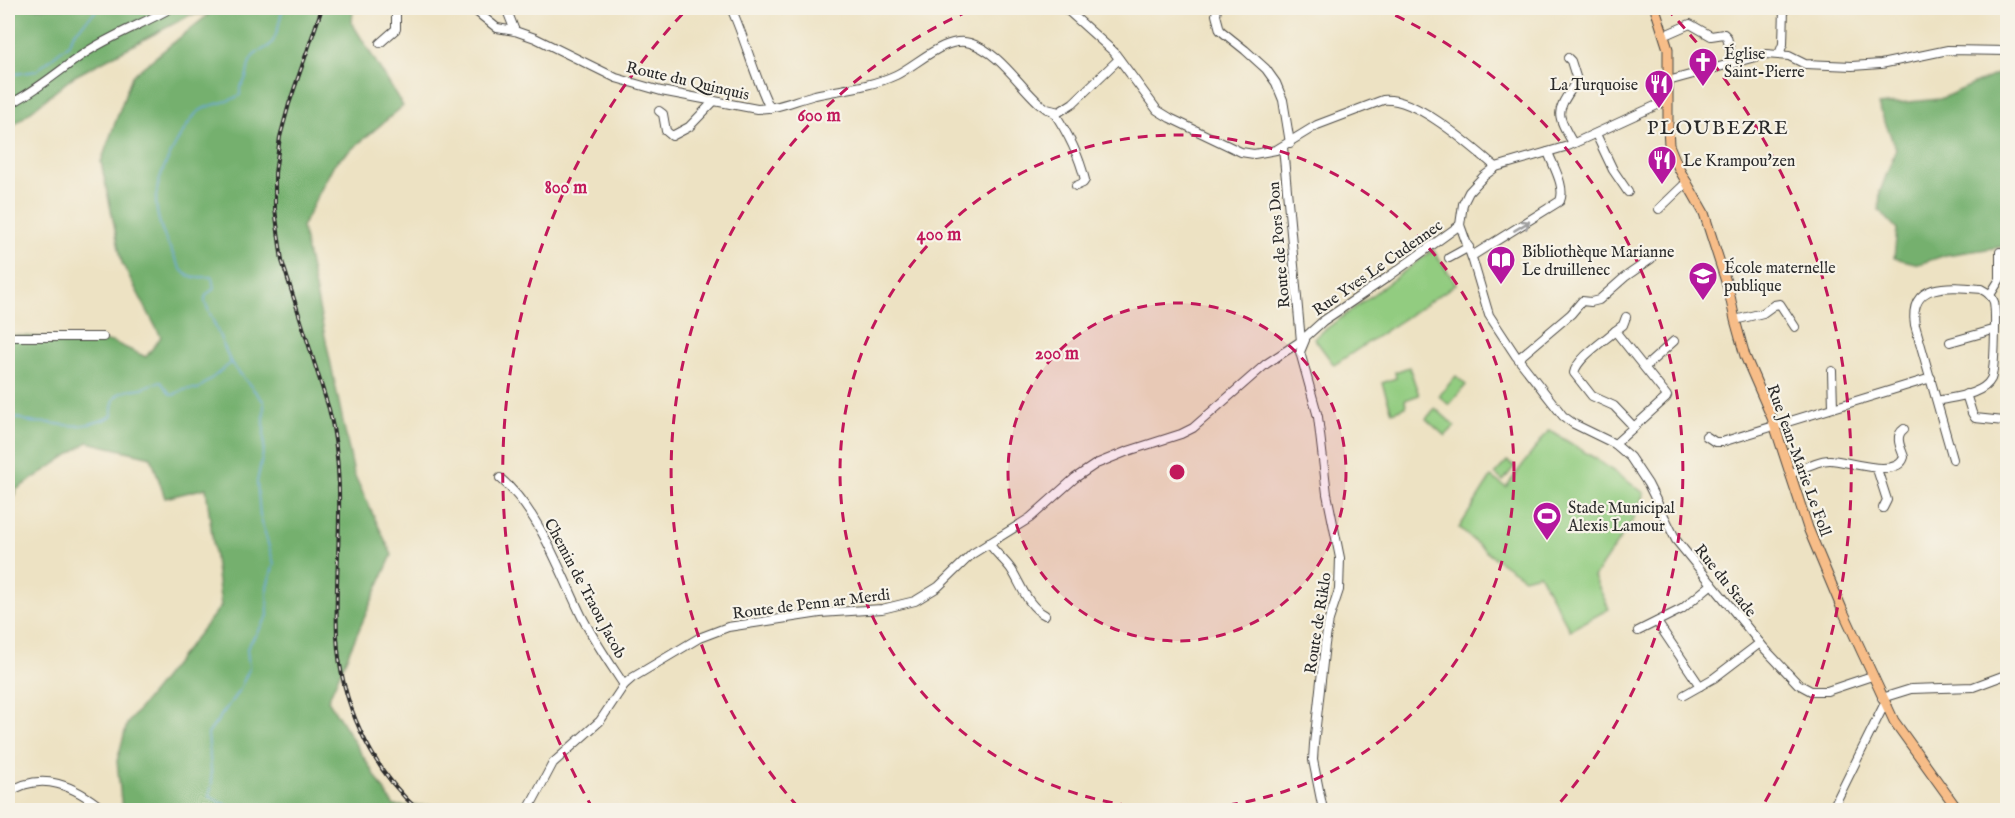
<svg xmlns="http://www.w3.org/2000/svg" width="2015" height="818" font-family="'IM FELL English',serif">
  <style>
    .green { fill: #92cc80; stroke: #5e7c56; stroke-width: 1.5 }
    .forest { fill: #75b06e; stroke: #506e4c; stroke-width: 1.5 }
    .lines { fill: none; stroke-linecap: round; stroke-linejoin: round }
    .stream { stroke: #6aa7dc; stroke-width: 1.5 }
    .minor-casing { stroke: #484642; stroke-width: 10 }
    .major-casing { stroke: #484642; stroke-width: 11 }
    .minor { stroke: #fff; stroke-width: 8 }
    .major { stroke: #f7bd88; stroke-width: 9 }
    .rail-casing { stroke: #2b2b2b; stroke-width: 4 }
    .rail { stroke: #f7f3e8; stroke-width: 1.5; stroke-dasharray: 4.5; stroke-linecap: butt }
    .oneway { stroke: #a0a0a0 }
    .ring { fill: none; stroke: #c2185b; stroke-width: 3; stroke-dasharray: 10 8 }
    .labels { text-anchor: middle; stroke-width: 4.5; stroke-linejoin: round; paint-order: stroke }
    .poi-label { font-size: 16px; fill: #2b2b2b; stroke: #f7f3e8; text-anchor: start }
    .street-label { font-size: 16px; fill: #2b2b2b; stroke: #f7f3e8 }
    .quarter-label { font-size: 20px; letter-spacing: 1.5px; fill: #2b2b2b; stroke: #f7f3e8 }
    .centre { fill: #c2185b; stroke: #f7f3e8; stroke-width: 3 }
    .ring-label { font-size: 18px; text-anchor: middle; font-weight: bold; fill: #c2185b; stroke: #f7f3e8; stroke-width: 4.5; stroke-linejoin: round; paint-order: stroke }
  </style>
  <rect width="100%" height="100%" fill="#f7f3e8"/>
  <filter id="ink" filterUnits="userSpaceOnUse"><feTurbulence type="fractalNoise" baseFrequency=".0167" numOctaves="2"/><feDisplacementMap in="SourceGraphic" scale="12" xChannelSelector="R" yChannelSelector="G"/><feConvolveMatrix kernelMatrix="1 2 1 2 8 2 1 2 1" color-interpolation-filters="sRGB"/></filter>
  <filter id="wash" filterUnits="userSpaceOnUse"><feTurbulence type="fractalNoise" baseFrequency=".008" numOctaves="4" result="noise"/><feDisplacementMap in="SourceGraphic" scale="24" xChannelSelector="R" yChannelSelector="G"/><feGaussianBlur stdDeviation="1.35" result="paint"/><feColorMatrix in="noise" values="0 0 0 0 0 0 0 0 0 0 0 0 0 0 0 0 0 1.4 0 .05"/><feComposite in="paint" operator="in"/></filter>
  <g filter="url(#wash)">
    <rect width="100%" height="100%" fill="#ede2c3"/>
    <g class="green">
      <polygon points="1433,250 1456,284 1334,365 1314,338"/>
      <polygon points="1409,367 1419,395 1405,400 1406,407 1392,412 1382,383 1396,378 1395,372"/>
      <polygon points="1456,376 1466,385 1449,405 1439,396"/>
      <polygon points="1435,408 1455,426 1445,436 1426,419"/>
      <polygon points="1549,430 1596,459 1644,493 1633,520 1594,577 1609,609 1570,630 1539,574 1524,578 1489,554 1459,528 1491,477 1506,487"/>
      <polygon points="1507,461 1515,466 1503,481 1495,474"/>
    </g>
    <g class="forest">
      <polygon points="8,8 353,8 352,23 403,106 334,164 302,227 354,474 392,555 328,700 394,806 466,805 476,810 122,810 117,761 127,724 221,606 206,488 165,498 151,457 88,442 16,490 8,514 8,335 113,342 146,357 161,337 122,263 101,162 132,76 209,14 190,15 73,77 8,130"/>
      <polygon points="1999,73 2008,92 2007,246 1946,255 1919,264 1894,258 1897,229 1879,210 1880,192 1896,149 1878,105 1940,99"/>
    </g>
    <g class="lines">
      <g class="stream">
        <polyline points="8,75 36,71 68,45 74,33 99,8"/>
        <path d="M8 418C17 416 22 420 31 422 37 423 44 422 50 423 73 427 90 427 112 416 110 392 122 391 142 388 149 386 153 382 161 382L170 394 174 395C181 389 189 388 198 389L231 363"/>
        <path d="M235 810 209 796 212 783 208 734 240 689 249 669 247 648 268 616 267 586 274 564 260 516 257 482 264 448V402L231 363 205 302C204 295 208 293 214 289L212 277C205 277 195 278 189 276 181 273 176 261 173 254 148 208 152 186 177 142 180 137 194 114 198 112 210 102 228 104 240 95V87C251 75 245 68 252 58 256 51 266 50 271 44 279 34 279 19 283 8"/>
      </g>
    </g>
  </g>
  <g filter="url(#ink)">
    <g class="lines">
      <g class="minor-casing">
        <g id="minor">
          <path d="M472 8 497 28 515 31 535 38 616 78 661 91 757 109C777 109 795 100 815 95 842 89 870 87 896 75 917 65 946 35 970 43 999 52 1017 83 1039 103L1047 109 1059 112 1073 103 1119 59"/>
          <polyline points="506,8 515,31"/>
          <path d="M731 8C746 41 754 76 770 108"/>
          <path d="M1065 8 1114 52 1157 110 1170 118 1241 152 1254 154 1276 150 1317 125 1383 100C1417 97 1471 146 1496 167"/>
          <polyline points="1217,8 1216,15 1220,30 1245,50 1266,69 1276,83 1283,100 1290,143"/>
          <polyline points="1665,35 1690,24 1711,36 1724,34 1727,37 1733,63"/>
          <polyline points="380,43 396,29 396,8"/>
          <polyline points="1779,54 1783,44 1784,8"/>
          <path d="M1568 58 1571 61 1577 80C1558 111 1553 110 1573 143"/>
          <polyline points="1668,81 1766,54 1789,56 1805,64 1852,66 1881,64 1948,50 2008,51"/>
          <polyline points="1668,100 1568,146 1496,167 1484,176 1469,192 1463,204 1460,225 1473,261 1489,315 1516,356 1563,416 1574,424 1615,444 1630,457 1648,484 1676,540 1764,648 1798,684 1811,691 1827,691 1872,676"/>
          <path d="M8 105C37 91 58 71 85 53 112 35 143 24 171 8"/>
          <polyline points="659,111 663,114 666,131 672,136 689,127 714,101"/>
          <path d="M1053 111C1068 133 1079 155 1085 180L1083 183 1076 186"/>
          <polyline points="1596,134 1613,170 1628,192"/>
          <polyline points="1283,147 1301,341"/>
          <polyline points="1659,209 1687,182"/>
          <path d="M1472 256 1560 201C1566 187 1553 166 1548 152"/>
          <polyline points="1449,258 1469,247"/>
          <polyline points="1990,295 2000,279 2000,252"/>
          <polyline points="1735,320 1763,313 1774,305 1780,304 1795,327"/>
          <path d="M1615 331C1604 341 1577 358 1574 373L1592 396 1614 406 1634 427"/>
          <polyline points="8,337 103,337"/>
          <polyline points="1305,340 1300,352 1318,417 1327,494 1340,558 1339,590 1329,620 1325,644 1314,744 1313,760 1323,810"/>
          <polyline points="1950,342 1993,330"/>
          <polyline points="1519,358 1571,314 1582,301 1591,302 1599,300 1625,277 1651,259"/>
          <polyline points="1645,367 1674,341"/>
          <polyline points="1832,371 1833,407"/>
          <polyline points="1966,394 1972,413 1975,418 2004,421"/>
          <path d="M1937 401C1953 397 1983 395 1991 379 1995 370 1996 313 1994 302 1992 296 1987 292 1981 289 1951 286 1908 281 1915 325L1953 459"/>
          <polyline points="1706,436 1715,442 1722,442 1931,378"/>
          <polyline points="1615,444 1666,398 1667,396 1615,331 1623,325 1626,317"/>
          <polyline points="1877,469 1887,500 1883,508"/>
          <path d="M1790 474C1802 469 1817 460 1830 460 1846 460 1897 480 1904 457 1901 448 1894 436 1904 429"/>
          <path d="M500 478C539 511 559 569 581 615 593 639 609 662 624 685"/>
          <path d="M989 543C995 553 1004 559 1011 569 1021 584 1027 606 1045 615"/>
          <polyline points="1657,622 1700,686"/>
          <polyline points="1638,631 1682,609 1712,584"/>
          <polyline points="1684,695 1714,678 1760,643"/>
          <polyline points="1882,698 1911,689 1973,687 2008,674"/>
          <path d="M8 793C42 770 75 786 104 810"/>
          <polyline points="528,810 553,763 600,721 624,685 632,678 699,638 728,627 820,613 882,609 915,601 938,587 972,554 1030,518 1075,478 1096,464 1128,451 1181,434 1193,428 1266,364 1301,341 1323,321 1388,277 1460,225"/>
          <polyline points="1832,810 1885,703"/>
        </g>
      </g>
      <g class="major-casing">
        <polyline id="major" points="1655,8 1668,49 1668,127 1669,145 1679,169 1704,213 1729,291 1735,320 1745,356 1772,418 1808,528 1842,609 1894,721 1958,810"/>
      </g>
      <use href="#minor" class="minor"/>
      <use href="#major" class="major"/>
      <g class="rail-casing">
        <path id="rail" d="M322 8 289 104 280 137 275 173V209L282 261 329 409C348 484 334 560 337 636 340 701 370 767 418 810"/>
      </g>
      <use href="#rail" class="rail"/>
    </g>
    <defs><path id="oneway-shaft" d="M-6 0H5M1.5-3L5.5 0L1.5 3" fill="none" stroke-width="1.6" stroke-linecap="round" stroke-linejoin="round" transform="scale(1.5)"/></defs>
    <use class="oneway" href="#oneway-shaft" transform="translate(1522 226) rotate(-31)"/>
  </g>
  <circle cx="1177" cy="472" r="169" fill="#c2185b" fill-opacity=".12"/>
  <g class="ring">
    <circle cx="1177" cy="472" r="169"/>
    <circle cx="1177" cy="472" r="337"/>
    <path d="M798 807A506 506 0 0 1 975 8M1379 8A506 506 0 0 1 1556 807"/>
    <path d="M593 809A674 674 0 0 1 688 8M1666 8A674 674 0 0 1 1761 809"/>
  </g>
  <defs>
    <g id="church-pin" transform="scale(1.5)"><path d="M0 17L-7.5 6A9.5 9.5 0 1 1 7.5 6Z" fill="#b5179e" stroke="#f7f3e8"/><path d="M-1.2-6h2.4v3.5h3.3v2.4h-3.3V6h-2.4V-.1h-3.3v-2.4h3.3Z" fill="#fff"/></g>
    <g id="restaurant-pin" transform="scale(1.5)"><path d="M0 17L-7.5 6A9.5 9.5 0 1 1 7.5 6Z" fill="#b5179e" stroke="#f7f3e8"/><path d="M-5-6h1v4h1v-4h1v4h1v-4h1v5L-1.5 .5V6h-2V.5L-5-1ZM5-6V6H3V1.5H1.5Q1.5-4 5-6Z" fill="#fff"/></g>
    <g id="library-pin" transform="scale(1.5)"><path d="M0 17L-7.5 6A9.5 9.5 0 1 1 7.5 6Z" fill="#b5179e" stroke="#f7f3e8"/><path d="M-6-4Q-3-5.5-.7-3.5V5Q-3 3-6 4ZM6-4Q3-5.5 .7-3.5V5Q3 3 6 4Z" fill="#fff"/></g>
    <g id="school-pin" transform="scale(1.5)"><path d="M0 17L-7.5 6A9.5 9.5 0 1 1 7.5 6Z" fill="#b5179e" stroke="#f7f3e8"/><path d="M0-5L7-2L0 1L-7-2ZM-4 1L0 2.5L4 1V4Q0 6-4 4Z" fill="#fff"/></g>
    <g id="stadium-pin" transform="scale(1.5)"><path d="M0 17L-7.5 6A9.5 9.5 0 1 1 7.5 6Z" fill="#b5179e" stroke="#f7f3e8"/><path d="M0-5a6.5 5 0 1 0 0 10a6.5 5 0 1 0 0-10ZM-3.5-1.8h7v3.6h-7Z" fill="#fff"/></g>
  </defs>
  <g fill-rule="evenodd">
    <use href="#church-pin" x="1703" y="62"/>
    <use href="#restaurant-pin" x="1659" y="84"/>
    <use href="#restaurant-pin" x="1662" y="160"/>
    <use href="#library-pin" x="1501" y="260"/>
    <use href="#school-pin" x="1703" y="276"/>
    <use href="#stadium-pin" x="1547" y="516"/>
  </g>
  <g class="labels">
    <g class="poi-label">
      <text x="1724" y="59">Église<tspan x="1724" dy="18">Saint-Pierre</tspan></text>
      <text x="1638" y="90" text-anchor="end">La Turquoise</text>
      <text x="1683" y="166">Le Krampou'zen</text>
      <text x="1522" y="257">Bibliothèque Marianne<tspan x="1522" dy="18">Le druillenec</tspan></text>
      <text x="1724" y="273">École maternelle<tspan x="1724" dy="18">publique</tspan></text>
      <text x="1568" y="513">Stade Municipal<tspan x="1568" dy="18">Alexis Lamour</tspan></text>
    </g>
    <g class="street-label">
      <text transform="translate(688 80) rotate(13)" y="6">Route du Quinquis</text>
      <text transform="translate(1278 245) rotate(-95)" y="6">Route de Pors Don</text>
      <text transform="translate(1377 267) rotate(-35)" y="6">Rue Yves Le Cudennec</text>
      <text transform="translate(1800 460) rotate(70)" y="6">Rue Jean-Marie Le Foll</text>
      <text transform="translate(1726 580) rotate(51)" y="6">Rue du Stade</text>
      <text transform="translate(586 588) rotate(62)" y="6">Chemin de Traou Jacob</text>
      <text transform="translate(811 603) rotate(-7)" y="6">Route de Penn ar Merdi</text>
      <text transform="translate(1317 623) rotate(-81)" y="6">Route de Riklo</text>
    </g>
    <g class="quarter-label">
      <text x="1718" y="134">PLOUBEZRE</text>
    </g>
  </g>
  <circle cx="1177" cy="472" r="9" class="centre"/>
  <g class="ring-label">
    <text x="819" y="121">600 m</text>
    <text x="566" y="193">800 m</text>
    <text x="939" y="240">400 m</text>
    <text x="1057" y="359">200 m</text>
  </g>
  <rect width="2015" height="818" fill="none" stroke="#f7f3e8" stroke-width="30"/>
</svg>
